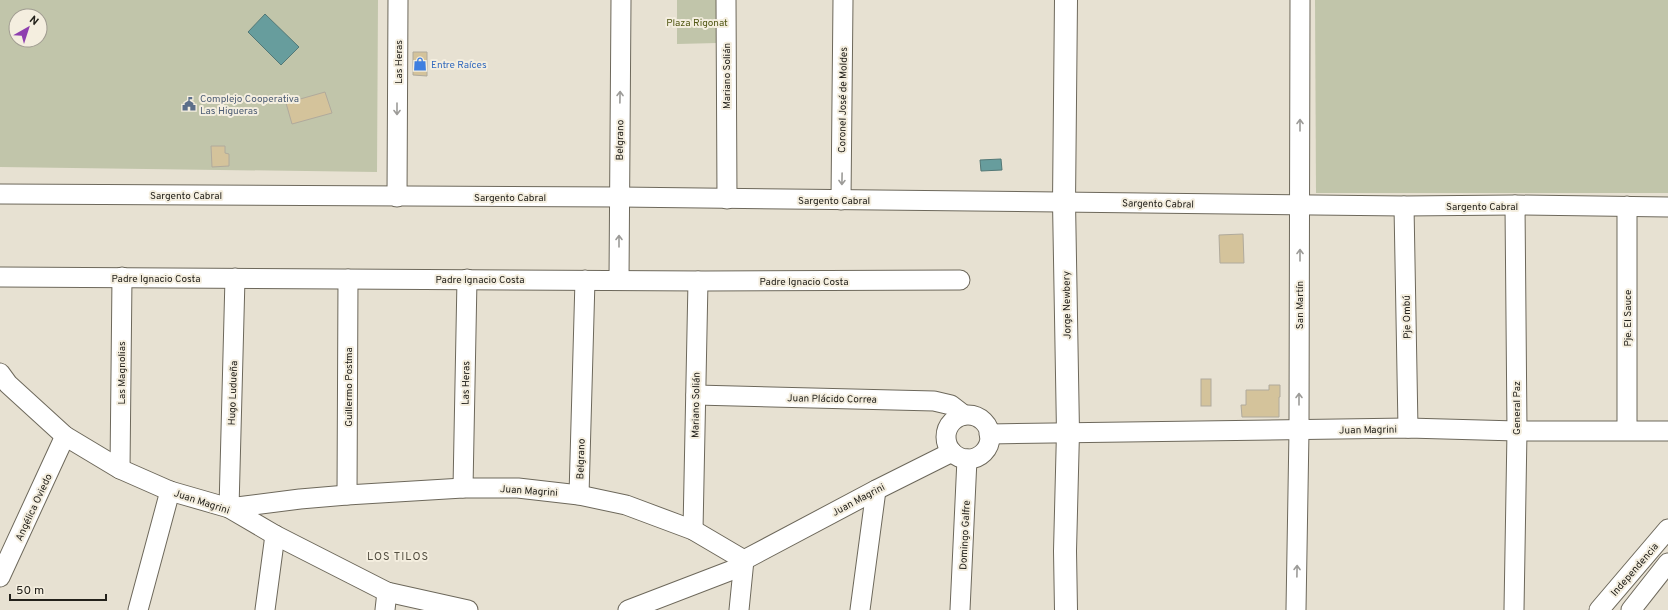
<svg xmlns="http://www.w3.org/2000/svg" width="1668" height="610" font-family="Overpass,sans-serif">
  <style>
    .green { fill: #c1c5aa; fill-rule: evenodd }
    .water { fill: #679d9d; stroke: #537876 }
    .building { fill: #d4c39b; stroke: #b0aa9c }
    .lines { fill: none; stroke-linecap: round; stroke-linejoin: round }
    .minor-casing { stroke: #6d685b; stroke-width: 21 }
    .major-casing { stroke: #6d685b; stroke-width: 24 }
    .minor { stroke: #fff; stroke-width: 19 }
    .major { stroke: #fff; stroke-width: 22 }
    .oneway { stroke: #9c9b98 }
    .labels { text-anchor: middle; stroke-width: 4; stroke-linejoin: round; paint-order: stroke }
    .park-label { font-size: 10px; fill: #525815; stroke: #f4eedf }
    .street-label { font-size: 10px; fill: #23211b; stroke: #f4eedf }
    .shop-label { font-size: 10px; fill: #366cbe; stroke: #f4eedf; text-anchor: start }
    .service-label { font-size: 10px; fill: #4e5e75; stroke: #f4eedf; text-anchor: start }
    .neighbourhood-label { font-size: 11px; letter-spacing: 1px; fill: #534e41; stroke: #f4eedf }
  </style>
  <rect width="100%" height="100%" fill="#e7e1d2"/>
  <g class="green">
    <path d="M0 0H378L377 172 0 167ZM16 16H40V40H16Z"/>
    <polygon points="677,0 716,0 717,43 677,44"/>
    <polygon points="1315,0 1668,0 1668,193 1316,193"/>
  </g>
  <g class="water">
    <polygon points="265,14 299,47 281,65 248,32"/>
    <polygon points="1001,159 1002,170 981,171 980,160"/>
  </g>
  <g class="building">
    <polygon points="413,52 427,52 427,76 413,75"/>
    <polygon points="325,92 332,113 292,124 286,103"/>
    <polygon points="211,146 225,146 225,153 229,154 229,166 212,167"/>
    <polygon points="1243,234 1244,263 1220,263 1219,235"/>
    <rect x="1201" y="379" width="10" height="27"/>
    <polygon points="1269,385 1280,385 1280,397 1279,397 1279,417 1242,417 1241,405 1246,405 1246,390 1269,390"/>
  </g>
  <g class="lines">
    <g class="minor-casing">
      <g id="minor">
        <polyline points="726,0 727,199"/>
        <polyline points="0,194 619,197 1404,206 1515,205 1668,207"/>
        <polyline points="397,197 398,0"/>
        <polyline points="841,200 843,0"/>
        <polyline points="1404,206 1408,428"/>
        <polyline points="1627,206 1627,430"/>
        <polyline points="0,277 705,281 960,280"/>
        <polyline points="235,278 229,508 300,499 347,495 463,488 518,488 579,495 626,505 693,530 744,560 739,610"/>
        <polyline points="619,280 621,0"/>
        <polyline points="0,373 8,384 65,436 120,469 170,491 229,508 275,535 387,592 468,610"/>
        <polyline points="696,395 934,401 951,405 964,415"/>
        <circle cx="968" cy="437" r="22"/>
        <polyline points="989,434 1408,428 1517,431 1668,431"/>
        <polyline points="120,469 122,277"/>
        <polyline points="463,488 467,279"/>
        <polyline points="347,495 348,279"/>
        <polyline points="579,495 585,280"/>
        <polyline points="693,530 698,281"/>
        <polyline points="0,577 65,436"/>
        <polyline points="138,610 170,491"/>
        <polyline points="265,610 275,535"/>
        <polyline points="385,610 387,592"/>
        <polyline points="628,610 735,569 744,560 876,490 952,452"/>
        <polyline points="860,610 876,490"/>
        <polyline points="960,610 967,459"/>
        <polyline points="1296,610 1299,431 1300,0"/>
        <polyline points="1514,610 1517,431 1515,205"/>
        <polyline points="1599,610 1668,529"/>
        <polyline points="1631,610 1668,563"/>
      </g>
    </g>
    <g class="major-casing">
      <polyline id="major" points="1066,0 1064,202 1068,432 1065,551 1066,610"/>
    </g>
    <use href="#minor" class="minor"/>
    <use href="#major" class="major"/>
  </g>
  <defs><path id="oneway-shaft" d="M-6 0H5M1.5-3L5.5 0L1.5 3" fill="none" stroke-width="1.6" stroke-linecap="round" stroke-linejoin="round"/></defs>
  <g class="oneway">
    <use href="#oneway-shaft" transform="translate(620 97) rotate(-89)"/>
    <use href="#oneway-shaft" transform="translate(397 109) rotate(90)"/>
    <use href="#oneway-shaft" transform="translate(1300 125) rotate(-90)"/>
    <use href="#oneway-shaft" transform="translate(842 179) rotate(91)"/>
    <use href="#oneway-shaft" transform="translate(619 241) rotate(-90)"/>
    <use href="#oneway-shaft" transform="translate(1300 255) rotate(-90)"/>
    <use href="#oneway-shaft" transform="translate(1299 399) rotate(-90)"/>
    <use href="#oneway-shaft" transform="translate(1297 571) rotate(-89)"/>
  </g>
  <defs>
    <g id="shop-bare" transform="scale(1.08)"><path d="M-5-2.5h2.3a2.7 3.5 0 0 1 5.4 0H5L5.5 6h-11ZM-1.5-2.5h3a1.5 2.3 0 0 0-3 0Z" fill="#3f7fe0" stroke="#f4eedf" stroke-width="2.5" paint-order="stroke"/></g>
    <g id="civic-bare" transform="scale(1.08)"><path d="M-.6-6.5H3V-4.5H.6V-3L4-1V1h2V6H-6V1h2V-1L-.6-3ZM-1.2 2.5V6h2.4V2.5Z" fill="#5c6f8a" stroke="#f4eedf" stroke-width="2.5" paint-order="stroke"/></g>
  </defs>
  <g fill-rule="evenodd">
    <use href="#shop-bare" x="420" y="64"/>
    <use href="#civic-bare" x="189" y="104"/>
  </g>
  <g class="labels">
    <g class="park-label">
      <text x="697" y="26">Plaza Rigonat</text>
    </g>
    <g class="street-label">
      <text transform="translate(398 62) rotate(-90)" y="4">Las Heras</text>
      <text transform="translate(726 76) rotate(-90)" y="4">Mariano Solián</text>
      <text transform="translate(842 100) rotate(-89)" y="4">Coronel José de Moldes</text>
      <text transform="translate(619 140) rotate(-89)" y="4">Belgrano</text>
      <text x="186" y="199">Sargento Cabral</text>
      <text x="510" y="201">Sargento Cabral</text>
      <text x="834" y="204">Sargento Cabral</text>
      <text transform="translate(1158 203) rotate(1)" y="4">Sargento Cabral</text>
      <text x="1482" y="210">Sargento Cabral</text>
      <text x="156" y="282">Padre Ignacio Costa</text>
      <text x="480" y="283">Padre Ignacio Costa</text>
      <text x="804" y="285">Padre Ignacio Costa</text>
      <text transform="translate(1066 305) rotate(-91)" y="4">Jorge Newbery</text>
      <text transform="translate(1299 305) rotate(-90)" y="4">San Martín</text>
      <text transform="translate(1406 317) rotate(-91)" y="4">Pje Ombú</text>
      <text transform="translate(1627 318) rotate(-90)" y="4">Pje. El Sauce</text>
      <text transform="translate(121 373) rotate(-90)" y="4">Las Magnolias</text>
      <text transform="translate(465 383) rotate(-89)" y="4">Las Heras</text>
      <text transform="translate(348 387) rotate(-90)" y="4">Guillermo Postma</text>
      <text transform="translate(232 393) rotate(-88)" y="4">Hugo Ludueña</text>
      <text transform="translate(832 398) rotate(1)" y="4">Juan Plácido Correa</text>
      <text transform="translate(695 405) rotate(-89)" y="4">Mariano Solián</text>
      <text transform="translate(1516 408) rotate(-90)" y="4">General Paz</text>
      <text transform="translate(1368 429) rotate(-1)" y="4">Juan Magrini</text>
      <text transform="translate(580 459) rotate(-88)" y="4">Belgrano</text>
      <text transform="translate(529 490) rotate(4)" y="4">Juan Magrini</text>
      <text transform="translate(858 499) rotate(-28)" y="4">Juan Magrini</text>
      <text transform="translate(202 501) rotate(18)" y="4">Juan Magrini</text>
      <text transform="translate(33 507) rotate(-65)" y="4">Angélica Oviedo</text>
      <text transform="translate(964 535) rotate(-87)" y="4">Domingo Galfre</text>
      <text transform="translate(1634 569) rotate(-49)" y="4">Independencia</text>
    </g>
    <g class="shop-label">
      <text x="431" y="68">Entre Raíces</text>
    </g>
    <g class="service-label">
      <text x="200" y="102">Complejo Cooperativa<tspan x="200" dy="12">Las Higueras</tspan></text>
    </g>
    <g class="neighbourhood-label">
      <text x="398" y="560">LOS TILOS</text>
    </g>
  </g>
  <g transform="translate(28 28) rotate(39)"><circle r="19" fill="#f4eedf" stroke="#a09c91"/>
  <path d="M0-3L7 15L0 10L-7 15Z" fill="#8e3faf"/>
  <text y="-6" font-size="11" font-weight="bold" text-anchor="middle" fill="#23211b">N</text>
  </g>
  <path d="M10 594v6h96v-6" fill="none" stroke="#23211b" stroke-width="2"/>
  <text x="16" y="594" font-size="12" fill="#23211b" stroke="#f4eedf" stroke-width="3" paint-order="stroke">50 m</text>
</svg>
